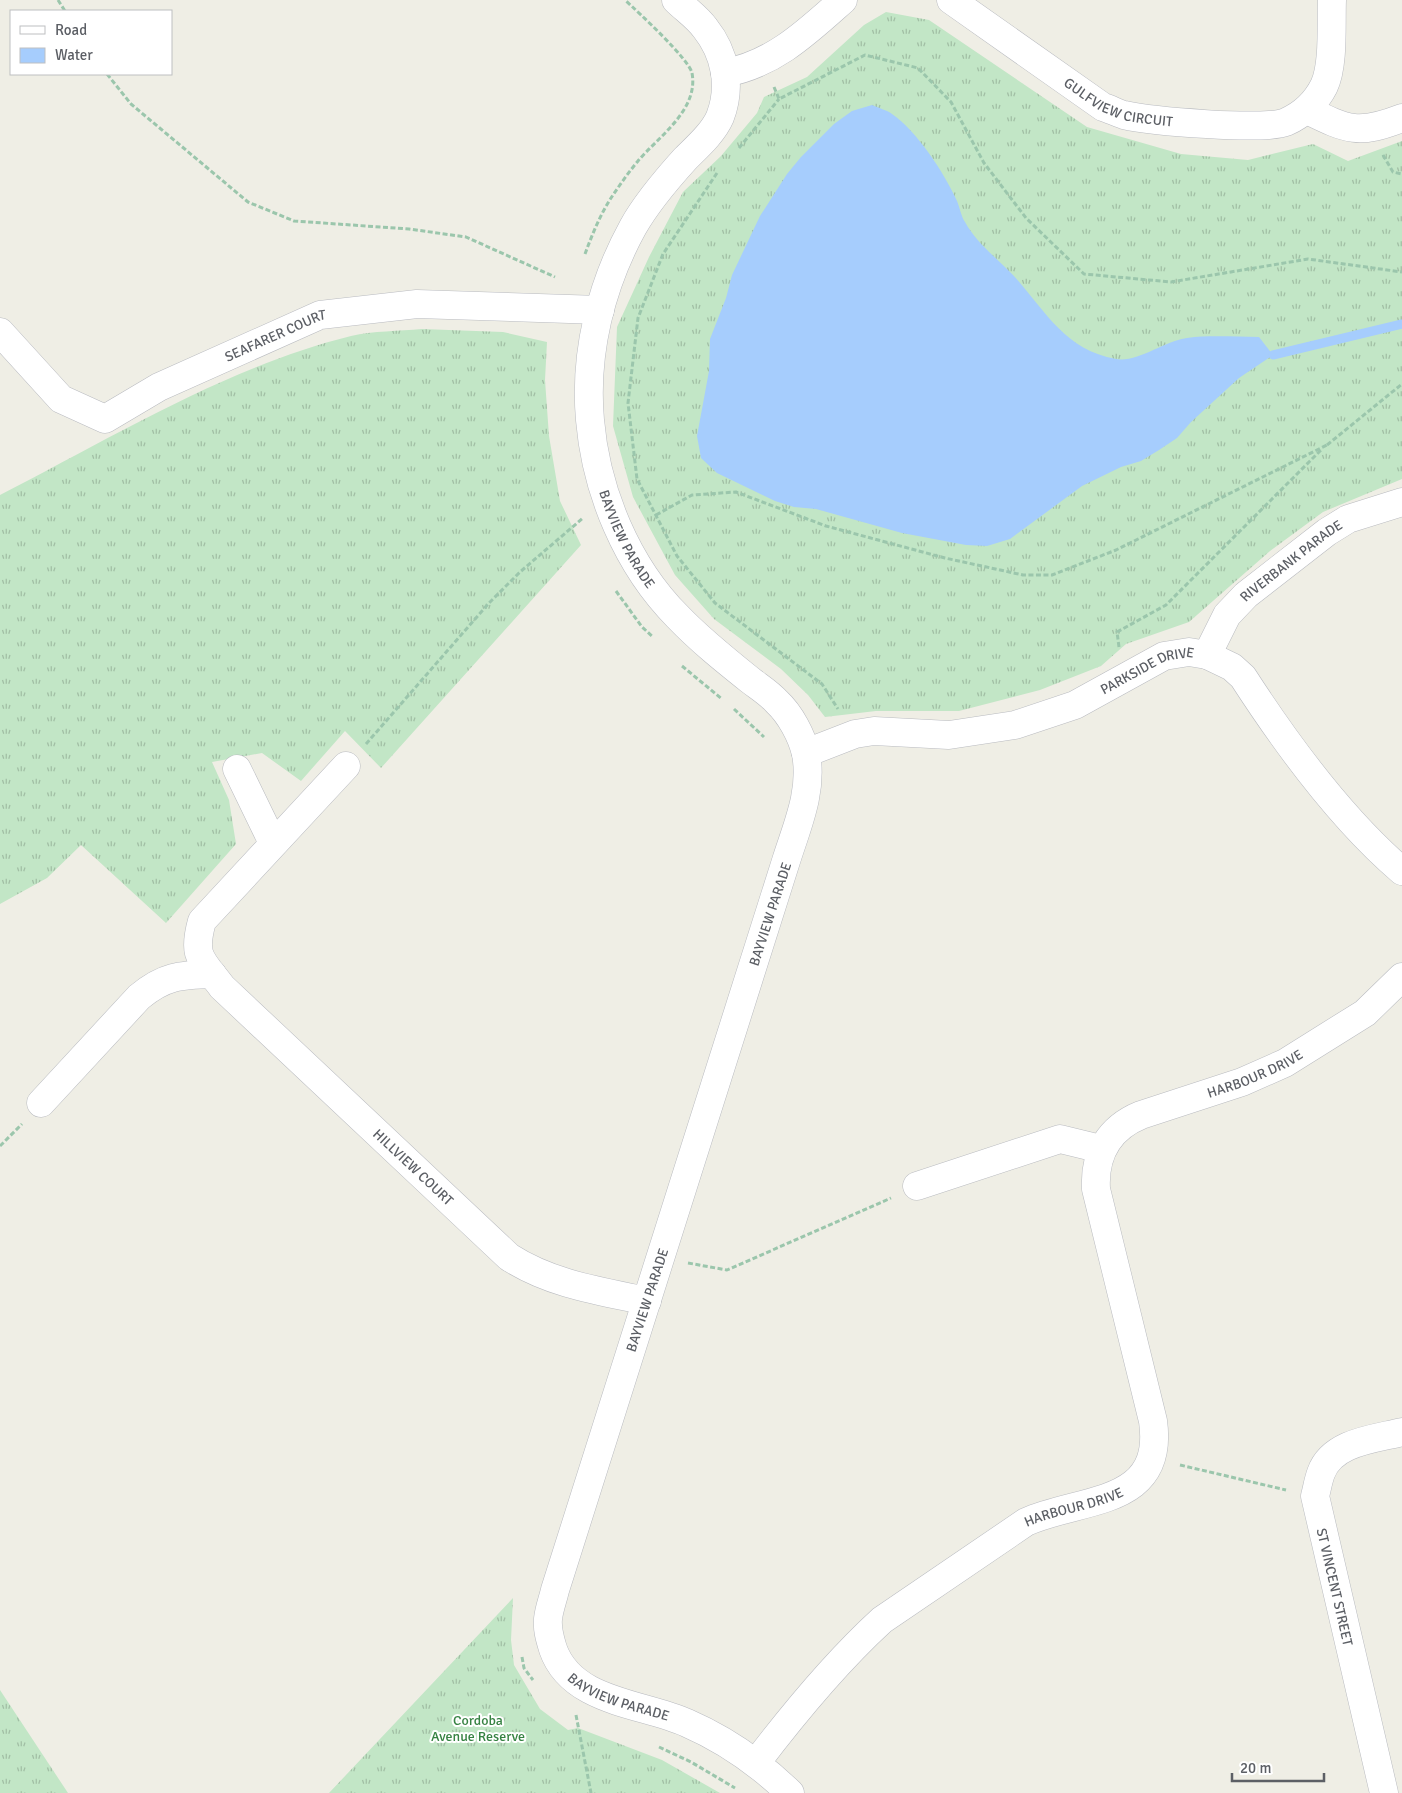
<svg xmlns="http://www.w3.org/2000/svg" width="1402" height="1793" font-family="Signika,sans-serif">
  <style>
    .grass { fill: url(#grass-tufts) }
    .water { fill: #a6cdfd }
    .lines { fill: none; stroke-linecap: round; stroke-linejoin: round }
    .stream { stroke: #a6cdfd; stroke-width: 9 }
    .minor-casing { stroke: #b9bbc0; stroke-width: 29 }
    .path { stroke: #9bc6ac; stroke-width: 3; stroke-dasharray: 5 2.5; stroke-linecap: butt }
    .minor { stroke: #fff; stroke-width: 28 }
    .labels { text-anchor: middle; stroke-width: 4; stroke-linejoin: round; paint-order: stroke }
    .street-label { font-size: 14px; fill: #5c5f65; stroke: #fff }
    .park-label { font-size: 14px; fill: #368242; stroke: #fff }
  </style>
  <defs>
    <pattern id="grass-tufts" width="24" height="20" patternUnits="userSpaceOnUse" patternTransform="scale(1.25)"><rect width="24" height="20" fill="#c2e6c6"/><path d="M3 7l-1-3M5 7V3M7 7l1-3M15 17l-1-3M17 17v-4M19 17l1-3" fill="none" stroke="#a1bea4"/></pattern>
  </defs>
  <rect width="100%" height="100%" fill="#efeee5"/>
  <g class="grass">
    <polygon points="886,12 929,20 1087,127 1181,154 1248,160 1313,144 1348,161 1402,141 1402,479 1323,512 1270,551 1189,622 1126,644 1101,666 1040,690 959,711 876,711 825,717 808,695 781,669 714,619 675,575 633,497 613,426 617,327 649,257 683,192 721,156 757,113 764,97 807,77 864,25"/>
    <path d="M422 329 503 332 547 342 545 380 549 436 560 501 581 545 381 768 345 731 301 781 262 753 212 762 229 800 236 844 166 923 81 845 47 878 0 904V495C111 438 229 366 351 336 373 331 399 331 422 329Z"/>
    <polygon points="513,1598 511,1640 514,1665 540,1709 568,1730 578,1728 662,1760 720,1793 329,1793"/>
    <polygon points="0,1690 68,1793 0,1793"/>
  </g>
  <path class="water" d="M872 105C878 108 887 110 892 114 917 131 945 174 957 201 960 208 961 216 965 222 977 244 997 258 1013 275 1045 310 1064 350 1116 359 1137 363 1164 341 1187 338 1210 335 1235 337 1259 337L1273 355 1239 378 1191 422 1177 438 1159 450 1141 461 1121 467 1082 486 1010 539 987 546 966 545 902 533 816 509 794 507 775 501 717 473 701 458 697 436 709 371 710 339 726 298 732 275 760 216 787 174 801 157 834 124 852 111Z"/>
  <g class="lines">
    <polyline class="stream" points="1273,355 1402,324"/>
    <g class="minor-casing">
      <g id="minor">
        <path id="s1" d="M676 0C685 9 697 17 705 28 725 53 732 86 720 117 713 133 697 147 685 159 666 180 647 202 633 227 601 285 584 353 590 420 596 491 627 566 678 617 700 640 725 660 750 680 759 687 769 693 777 702 790 714 802 736 806 754 813 791 797 826 786 861L555 1590C553 1599 549 1609 548 1619 547 1630 550 1639 553 1649 572 1703 643 1703 687 1723 726 1740 760 1764 790 1793"/>
        <path id="s2" d="M951 0 1103 107C1110 109 1117 113 1124 115 1150 121 1265 131 1286 122 1302 115 1316 102 1324 86 1334 65 1331 24 1332 0"/>
        <path d="M725 73C774 64 807 32 843 0"/>
        <path d="M1307 110C1348 130 1358 135 1402 118"/>
        <path id="s3" d="M0 332 61 399 105 419 159 387 320 315 417 304 600 310"/>
        <path id="s4" d="M1207 655 1227 615 1246 595 1327 532 1348 519 1402 502"/>
        <path id="s5" d="M806 753 855 734 874 731 949 735 1015 725 1075 705 1164 656 1189 652 1207 655 1232 667 1243 677C1287 745 1341 819 1402 871"/>
        <path id="s6" d="M346 766 202 921C192 957 201 959 222 987L509 1257C551 1284 599 1291 647 1301"/>
        <polyline points="237,769 273,843"/>
        <path d="M41 1103 139 997C164 976 180 975 212 974"/>
        <polyline points="917,1186 1060,1139 1101,1149"/>
        <path id="s7" d="M756 1763C794 1713 835 1663 882 1620L1026 1522C1082 1497 1165 1507 1153 1421L1096 1189C1094 1154 1109 1128 1141 1115L1242 1082 1285 1063 1365 1013 1402 977"/>
        <path d="M1384 1793 1315 1496C1317 1489 1318 1481 1321 1473 1332 1442 1374 1439 1402 1432"/>
      </g>
    </g>
    <g class="path">
      <polyline points="58,0 65,11"/>
      <polyline points="107,74 131,104 248,202 294,221 409,229 466,237 555,277"/>
      <polyline points="774,87 779,99 865,55 918,68 951,102 984,163 1026,218 1084,274 1171,282 1308,259 1402,272"/>
      <polyline points="739,148 779,99"/>
      <polyline points="1383,155 1393,172 1402,174"/>
      <polyline points="717,173 663,254 638,318 628,403 637,479 677,556 715,603 822,684 838,709"/>
      <path d="M585 254C592 235 600 215 611 198 619 186 628 173 638 161 658 137 699 110 692 73 689 59 638 12 625 0"/>
      <polyline points="1327,445 1402,384"/>
      <polyline points="656,515 692,495 736,492 826,526 945,558 1023,575 1052,575 1116,550 1327,445"/>
      <polyline points="616,591 642,627 653,637"/>
      <polyline points="1119,647 1117,632 1166,605 1322,449"/>
      <polyline points="682,666 722,699"/>
      <polyline points="734,709 764,737"/>
      <polyline points="366,744 489,603 520,572 583,518"/>
      <polyline points="0,1146 22,1124"/>
      <polyline points="688,1263 727,1270 891,1198"/>
      <polyline points="1180,1465 1286,1490"/>
      <polyline points="522,1657 524,1668 533,1680"/>
      <polyline points="576,1715 591,1793"/>
      <polyline points="659,1747 691,1762 735,1788"/>
    </g>
    <use href="#minor" class="minor"/>
  </g>
  <g class="labels">
    <g class="street-label">
      <text dy="5" stroke="none"><textPath href="#s2" startOffset="199">GULFVIEW CIRCUIT</textPath></text>
      <text dy="5" stroke="none"><textPath href="#s3" startOffset="329">SEAFARER COURT</textPath></text>
      <text dy="5" stroke="none"><textPath href="#s1" startOffset="602">BAYVIEW PARADE</textPath></text>
      <text dy="5" stroke="none"><textPath href="#s4" startOffset="129">RIVERBANK PARADE</textPath></text>
      <text dy="5" stroke="none"><textPath href="#s5" startOffset="358">PARKSIDE DRIVE</textPath></text>
      <text transform="translate(770 914) rotate(-72)" y="5">BAYVIEW PARADE</text>
      <text dy="5" stroke="none"><textPath href="#s7" startOffset="1002">HARBOUR DRIVE</textPath></text>
      <text dy="5" stroke="none"><textPath href="#s6" startOffset="548">HILLVIEW COURT</textPath></text>
      <text transform="translate(647 1300) rotate(-72)" y="5">BAYVIEW PARADE</text>
      <text dy="5" stroke="none"><textPath href="#s7" startOffset="415">HARBOUR DRIVE</textPath></text>
      <text transform="translate(1335 1587) rotate(77)" y="5">ST VINCENT STREET</text>
      <text dy="5" stroke="none"><textPath href="#s1" startOffset="1908">BAYVIEW PARADE</textPath></text>
    </g>
    <g class="park-label">
      <text x="478" y="1725">Cordoba<tspan x="478" dy="16">Avenue Reserve</tspan></text>
    </g>
  </g>
  <rect x="10" y="10" width="162" height="65" fill="#ffffff" stroke="#bebfc1"/>
  <rect x="20" y="26" width="25" height="8" fill="#ffffff" stroke="#bebfc1"/>
  <text x="55" y="35" font-size="15" fill="#5c5f65">Road</text>
  <rect x="20" y="48" width="25" height="15" fill="#a6cdfd" stroke="#bebfc1"/>
  <text x="55" y="60" font-size="15" fill="#5c5f65">Water</text>
  <path d="M1232 1773v8h92v-8" fill="none" stroke="#5c5f65" stroke-width="2.5"/>
  <text x="1240" y="1773" font-size="15" fill="#5c5f65" stroke="#ffffff" stroke-width="4" paint-order="stroke">20 m</text>
</svg>
